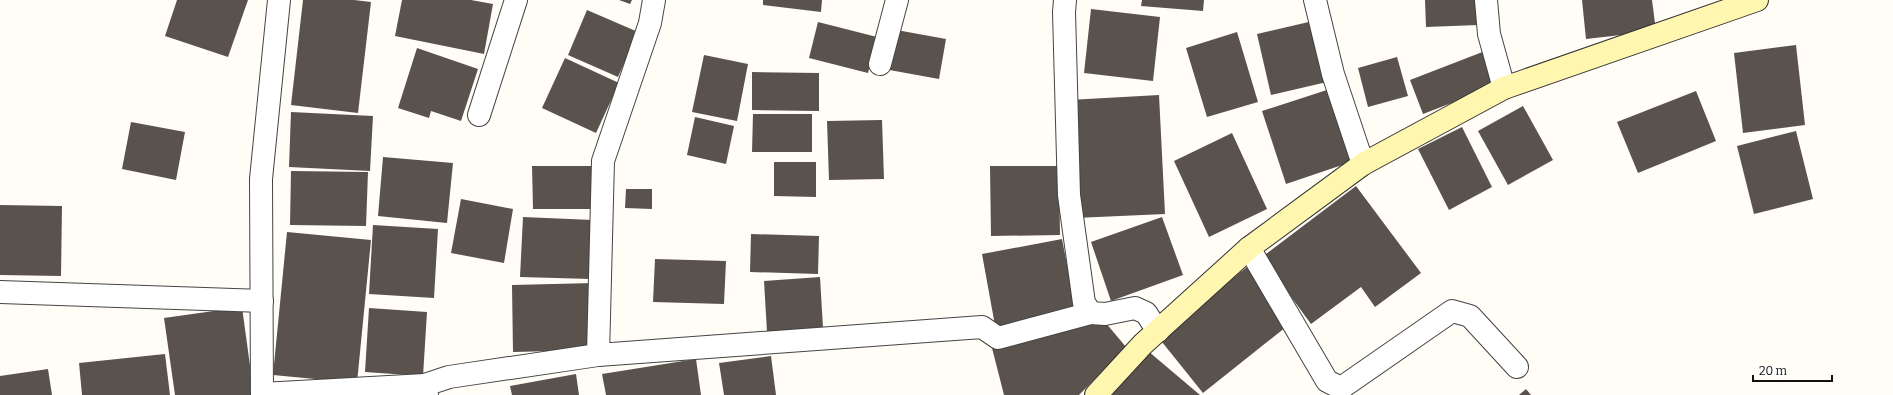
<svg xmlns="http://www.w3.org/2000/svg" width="1893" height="395" font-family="Bitter,serif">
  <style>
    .building { fill: #5a524d }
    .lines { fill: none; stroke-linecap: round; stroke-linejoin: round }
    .minor-casing { stroke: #444; stroke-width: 24 }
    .secondary-casing { stroke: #333; stroke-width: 24 }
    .minor { stroke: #fff; stroke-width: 22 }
    .secondary { stroke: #fff6b0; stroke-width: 22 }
  </style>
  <rect width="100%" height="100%" fill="#fffdf5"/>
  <g class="building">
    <polygon points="177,0 248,0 228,57 165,36"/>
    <polygon points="303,0 354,0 371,2 358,113 291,105"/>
    <polygon points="402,0 471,0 493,4 484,54 395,36"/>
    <polygon points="619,0 632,0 630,4"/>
    <polygon points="763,0 822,0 821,12 763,5"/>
    <polygon points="1142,0 1204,0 1203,11 1141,6"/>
    <polygon points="1425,0 1477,0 1478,25 1426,27"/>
    <polygon points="1582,0 1652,0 1656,31 1586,39"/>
    <polygon points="1091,9 1160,17 1153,81 1084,73"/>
    <polygon points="587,10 638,32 618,77 568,55"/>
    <polygon points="1313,21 1327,82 1271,95 1257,34"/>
    <polygon points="818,22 877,37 868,73 809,58"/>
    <polygon points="891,29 946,39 939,79 884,69"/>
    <polygon points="1237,32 1258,102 1207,117 1186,48"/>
    <polygon points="1796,45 1805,125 1743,133 1734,53"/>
    <polygon points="417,48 478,69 461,121 431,111 429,118 398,108"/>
    <polygon points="1485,51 1498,85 1423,114 1410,80"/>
    <polygon points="704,55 748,64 737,121 692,112"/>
    <polygon points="1397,57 1408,96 1368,107 1358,68"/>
    <polygon points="565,58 619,83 596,133 542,108"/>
    <polygon points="752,72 819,73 819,111 752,110"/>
    <polygon points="1333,88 1357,160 1286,184 1262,111"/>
    <polygon points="1696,91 1716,141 1638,173 1617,122"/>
    <polygon points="1159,95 1165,214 1075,218 1069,100"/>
    <polygon points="1523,106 1553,160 1508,185 1478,131"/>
    <polygon points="291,112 373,116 370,171 289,167"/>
    <polygon points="753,114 812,114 812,152 752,152"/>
    <polygon points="695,117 734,126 726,164 687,155"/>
    <polygon points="882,120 884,179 829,180 827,121"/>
    <polygon points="131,122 185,132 176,180 122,169"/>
    <polygon points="1462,127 1492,187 1449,210 1418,149"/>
    <polygon points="1796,131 1813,199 1754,214 1737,146"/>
    <polygon points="1232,133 1267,209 1209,237 1174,161"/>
    <polygon points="383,157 453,163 447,223 378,216"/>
    <polygon points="774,162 816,162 816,197 774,196"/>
    <polygon points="532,166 593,166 593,209 533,209"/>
    <polygon points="990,166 1059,166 1060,235 991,236"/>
    <polygon points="291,171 368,172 366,226 290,225"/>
    <polygon points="1356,186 1421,273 1375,307 1361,287 1311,324 1262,257"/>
    <polygon points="626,189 652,189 652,209 625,208"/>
    <polygon points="461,199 513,209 504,263 451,253"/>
    <polygon points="0,205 62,206 61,276 0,275"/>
    <polygon points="523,217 593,220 591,279 520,277"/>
    <polygon points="1162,217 1183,275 1111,301 1091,242"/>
    <polygon points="373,225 438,229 434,298 369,294"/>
    <polygon points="287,232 371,240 357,383 273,375"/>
    <polygon points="751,234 819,236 818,274 750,272"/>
    <polygon points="1062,239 1077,316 996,331 982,254"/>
    <polygon points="655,259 726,261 724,304 653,302"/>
    <polygon points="1247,267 1291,323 1203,393 1158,337"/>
    <polygon points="820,277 823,328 767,332 764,281"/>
    <polygon points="594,283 595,350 513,352 512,285"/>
    <polygon points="242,307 254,395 175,395 164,318"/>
    <polygon points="369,308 427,312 423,376 365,372"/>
    <polygon points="1105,322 1126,347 1079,395 1004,395 991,344"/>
    <polygon points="1148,351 1200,395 1112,395"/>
    <polygon points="165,354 170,395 82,395 79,363"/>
    <polygon points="771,356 776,395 724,395 719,363"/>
    <polygon points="696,359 701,395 606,395 602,374"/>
    <polygon points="48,369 52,395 0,395 0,376"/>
    <polygon points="576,374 579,395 512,395 510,386"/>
    <polygon points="1526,389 1531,395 1519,395"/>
  </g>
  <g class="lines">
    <g class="minor-casing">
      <g id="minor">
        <polyline points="654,0 650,23 603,161 598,355 982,327 998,338 1091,313"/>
        <polyline points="1065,0 1064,12 1069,195 1084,303 1091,313 1105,314 1135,308 1146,313 1158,331"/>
        <polyline points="1315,0 1333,74 1363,164"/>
        <polyline points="1486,0 1489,34 1504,88"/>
        <polyline points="880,64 897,0"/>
        <polyline points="479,115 516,0"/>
        <polyline points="1249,248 1327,381 1341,388 1452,311 1470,316 1517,367"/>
        <polyline points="0,292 262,301"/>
        <polyline points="262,394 425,385"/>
        <polyline points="262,395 261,179 279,0"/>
        <polyline points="427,395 425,385 449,377 598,355"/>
      </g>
    </g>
    <g class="secondary-casing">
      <polyline id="secondary" points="1096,395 1143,344 1249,248 1363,164 1504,88 1757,0"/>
    </g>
    <use href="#minor" class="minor"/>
    <use href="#secondary" class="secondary"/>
  </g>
  <path d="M1753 375v6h79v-6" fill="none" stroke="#111111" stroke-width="2"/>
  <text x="1759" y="375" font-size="12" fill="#111111" stroke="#ffffff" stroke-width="3" paint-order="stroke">20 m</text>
</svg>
